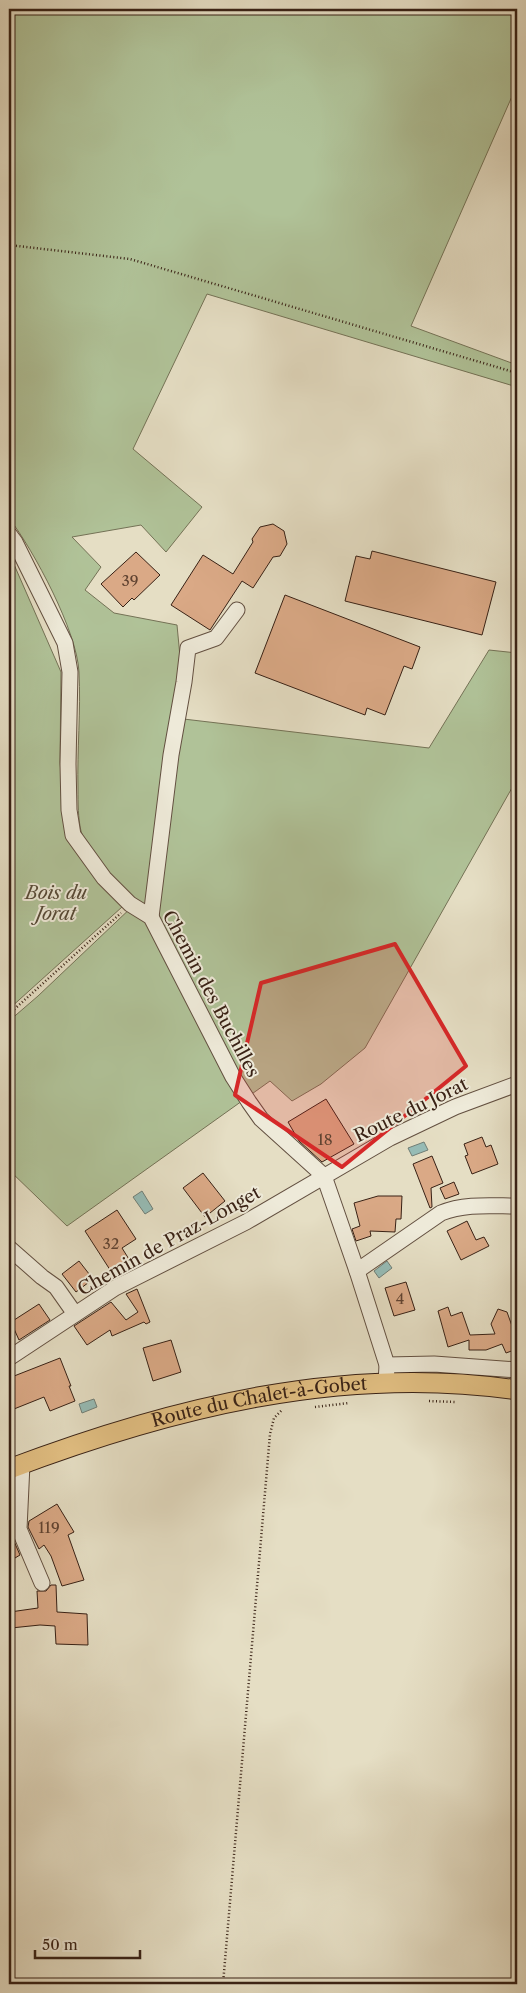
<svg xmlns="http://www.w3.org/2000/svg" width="526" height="1993" font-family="'Libre Caslon Text',serif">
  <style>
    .green { fill: #b0c298; stroke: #747256 }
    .water { fill: #96bcb6; stroke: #707e76 }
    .building { fill: #daa986; stroke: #382115 }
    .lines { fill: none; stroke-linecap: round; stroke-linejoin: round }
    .minor-casing { stroke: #635041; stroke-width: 17 }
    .major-casing { stroke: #382115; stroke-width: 21 }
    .path { stroke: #382115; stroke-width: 2.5; stroke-dasharray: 1 2.5; stroke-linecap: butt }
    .minor { stroke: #eeead9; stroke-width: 15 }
    .major { stroke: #e2bf82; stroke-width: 19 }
    .marked { fill: #d62828; fill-opacity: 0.2; stroke: #d62828; stroke-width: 4; stroke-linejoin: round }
    .labels { text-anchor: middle; stroke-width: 4; stroke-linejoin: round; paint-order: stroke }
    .number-label { font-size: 15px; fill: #604331 }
    .park-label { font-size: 18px; font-style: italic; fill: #564936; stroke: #eeead9 }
    .street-label { font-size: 18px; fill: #382115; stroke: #eeead9 }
  </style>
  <rect width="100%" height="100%" fill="#e5dec4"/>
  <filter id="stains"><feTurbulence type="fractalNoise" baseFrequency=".004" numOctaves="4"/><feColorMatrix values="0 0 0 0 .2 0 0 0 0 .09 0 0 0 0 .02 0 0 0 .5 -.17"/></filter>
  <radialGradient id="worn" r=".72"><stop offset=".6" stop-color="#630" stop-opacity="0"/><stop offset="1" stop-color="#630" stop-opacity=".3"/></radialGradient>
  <g class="green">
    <path d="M9 9H517V85L411 326 517 365V387L207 294 133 449 202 507 166 552 141 525 72 537 101 567 85 590 114 613 177 625 181 667 175 718 429 748 489 650 517 653V779L365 1048 321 1084 292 1101 270 1081 67 1226 9 1170V1021L38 996 135 904C118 885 88 855 81 831 78 818 78 803 78 789 77 750 81 711 79 672 77 631 34 551 9 518Z"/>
    <polygon points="9,553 61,672 60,762 67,840 99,882 122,907 9,1009"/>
  </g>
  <g class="water">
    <polygon points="424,1142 428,1150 412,1156 408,1148"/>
    <polygon points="142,1191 153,1209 145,1214 133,1197"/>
    <polygon points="387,1261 392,1268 379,1278 374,1271"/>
    <polygon points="94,1399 97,1407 82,1413 79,1404"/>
  </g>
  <g class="building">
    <polygon points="273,524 284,531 287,544 280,556 273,557 253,588 242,581 210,630 171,605 203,555 233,574 253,542 252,539 260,527"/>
    <polygon points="372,551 496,582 482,635 345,601 356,556 370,559"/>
    <polygon points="136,552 160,575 134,600 132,598 123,607 101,584"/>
    <polygon points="285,595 420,647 412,669 404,666 385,715 367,708 365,715 255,673"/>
    <polygon points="326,1099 354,1144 322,1162 299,1141 288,1122"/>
    <polygon points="482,1137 486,1147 491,1145 498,1164 472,1174 465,1156 468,1155 464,1144"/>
    <polygon points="432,1156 443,1183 431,1188 432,1207 430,1208 413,1164"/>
    <polygon points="203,1173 225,1201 205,1217 183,1188"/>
    <polygon points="454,1182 459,1194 445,1199 440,1188"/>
    <polygon points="378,1196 402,1196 401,1219 396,1219 395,1232 370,1231 371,1236 356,1241 352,1229 360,1226 354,1203"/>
    <polygon points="117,1210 136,1239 122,1248 132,1264 114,1276 85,1231"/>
    <polygon points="467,1221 476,1240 484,1237 489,1246 461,1260 447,1231"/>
    <polygon points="79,1261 93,1279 76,1292 62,1274"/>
    <polygon points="406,1282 415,1310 394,1316 385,1288"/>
    <polygon points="137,1289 150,1322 146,1324 144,1322 112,1336 110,1330 87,1345 74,1326 111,1302 126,1320 138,1312 126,1294"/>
    <polygon points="39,1304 50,1320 19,1340 11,1322"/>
    <polygon points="448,1307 451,1316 462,1312 470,1335 495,1334 491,1324 498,1309 507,1312 512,1326 517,1324 517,1349 506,1353 502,1344 486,1350 469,1350 469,1340 448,1347 438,1311"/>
    <polygon points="171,1340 181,1372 153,1381 143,1348"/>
    <polygon points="60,1358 71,1386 69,1386 75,1401 50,1411 44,1397 9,1411 9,1378"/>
    <polygon points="57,1504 74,1532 68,1535 84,1580 62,1586 51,1556 44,1545 39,1549 28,1527 29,1521"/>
    <polygon points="10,1532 20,1555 15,1558 9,1546 9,1533"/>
    <polygon points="51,1585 56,1585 57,1612 87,1614 88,1645 56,1644 55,1626 40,1625 11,1628 10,1612 38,1608 37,1591 46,1591"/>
  </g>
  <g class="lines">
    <g class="minor-casing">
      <g id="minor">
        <polyline points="9,534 15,542 65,643 70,672 68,764 69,810 73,835 104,878 130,904 151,917 233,1077 249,1102 261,1119 324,1176 357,1271 387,1365 386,1384"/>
        <polyline points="151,917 171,755 184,682 188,648 216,638 237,610"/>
        <polyline points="9,1248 42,1277 56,1287 75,1314"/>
        <path d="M357 1271 441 1213C465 1203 492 1206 517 1206"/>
        <polyline points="9,1358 115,1288 246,1222 390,1138 455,1107 517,1084"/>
        <polyline points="387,1365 434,1364 517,1370"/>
        <polyline points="22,1464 19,1529 42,1583"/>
      </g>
    </g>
    <g class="major-casing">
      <g id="major">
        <path id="s1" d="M9 1469C170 1408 344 1364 517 1390"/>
      </g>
    </g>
    <g class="path">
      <polyline points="9,245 130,259 517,373"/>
      <polyline points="9,1014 121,913"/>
      <polyline points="429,1401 456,1402"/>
      <polyline points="315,1407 349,1403"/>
      <polyline points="223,1984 270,1434 274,1418 282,1410"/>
    </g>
    <use href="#minor" class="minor"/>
    <use href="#major" class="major"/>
  </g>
  <path class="marked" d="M395 944 466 1066 342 1167 235 1095 261 983Z"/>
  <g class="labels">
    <g class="number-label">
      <text x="130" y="586">39</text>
      <text x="325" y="1145">18</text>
      <text x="111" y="1249">32</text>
      <text x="400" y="1304">4</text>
      <text x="49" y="1533">119</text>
    </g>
    <g class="park-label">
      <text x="56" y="899">Bois du<tspan x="56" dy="21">Jorat</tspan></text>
    </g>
    <g class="street-label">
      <text transform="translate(211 994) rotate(62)" y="6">Chemin des Buchilles</text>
      <text transform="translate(411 1110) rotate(-26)" y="6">Route du Jorat</text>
      <text transform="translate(169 1241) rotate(-29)" y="6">Chemin de Praz-Longet</text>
      <text dy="6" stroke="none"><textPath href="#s1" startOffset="260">Route du Chalet-à-Gobet</textPath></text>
    </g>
  </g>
  <rect width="526" height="1993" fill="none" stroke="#e5dec4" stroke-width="30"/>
  <rect x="10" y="10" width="506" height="1973" fill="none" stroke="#382115" stroke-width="2.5"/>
  <rect x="15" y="15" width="496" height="1963" fill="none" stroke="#382115"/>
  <path d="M35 1950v8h105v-8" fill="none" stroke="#382115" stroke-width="2.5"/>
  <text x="42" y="1950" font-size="15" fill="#382115" stroke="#eeead9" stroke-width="4" paint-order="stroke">50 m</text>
  <rect width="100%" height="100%" filter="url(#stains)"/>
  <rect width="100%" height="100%" fill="url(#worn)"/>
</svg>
